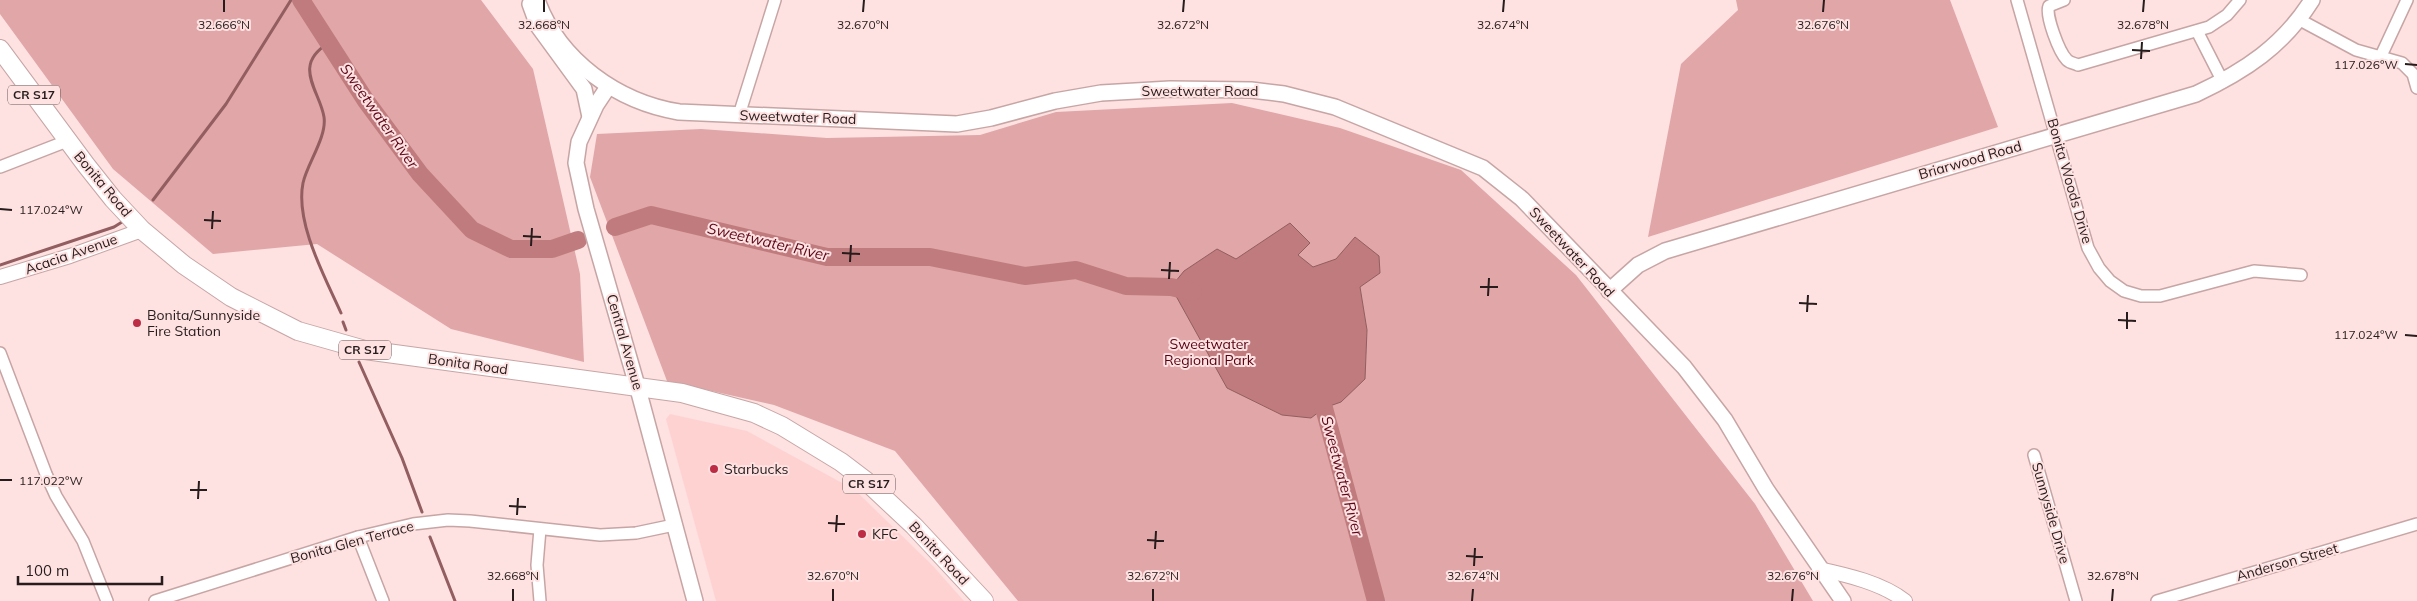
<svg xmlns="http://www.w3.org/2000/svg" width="2417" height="601" font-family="Mulish,sans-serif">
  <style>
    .built { fill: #ffd2d2 }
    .green { fill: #e1a6a7 }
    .water { fill: #c07b7e; stroke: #925e60 }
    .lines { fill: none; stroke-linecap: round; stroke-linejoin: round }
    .stream { stroke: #925e60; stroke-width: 3 }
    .river { stroke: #c07b7e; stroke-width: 18 }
    .minor-casing { stroke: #c7a5a5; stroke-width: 14 }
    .tertiary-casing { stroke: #c7a5a5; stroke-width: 16 }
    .secondary-casing { stroke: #c7a5a5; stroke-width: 18 }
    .primary-casing { stroke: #c7a5a5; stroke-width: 20 }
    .minor { stroke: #fff; stroke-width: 11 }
    .tertiary { stroke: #fff; stroke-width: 14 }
    .secondary { stroke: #fff; stroke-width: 15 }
    .primary { stroke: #fff; stroke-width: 18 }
    .ticks { fill: none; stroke: #271b1b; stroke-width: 2 }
    .poi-dot { fill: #bc2c44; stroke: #fee1e1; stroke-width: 2 }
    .labels { text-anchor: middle; stroke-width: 4; stroke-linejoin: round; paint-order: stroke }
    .shield { fill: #fee1e1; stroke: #685656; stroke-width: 1 }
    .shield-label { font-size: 12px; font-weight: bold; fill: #271b1b }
    .street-label { font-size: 14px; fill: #271b1b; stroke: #fee1e1 }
    .poi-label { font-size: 14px; fill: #271b1b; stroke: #fee1e1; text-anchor: start }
    .park-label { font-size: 14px; fill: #560014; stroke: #fee1e1 }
    .water-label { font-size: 15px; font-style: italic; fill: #5e071a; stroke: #fee1e1 }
    .ticks-label { font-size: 12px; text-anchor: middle; fill: #271b1b; stroke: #fee1e1; stroke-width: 4; stroke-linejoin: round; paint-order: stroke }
  </style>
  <rect width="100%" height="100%" fill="#fee1e1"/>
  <polygon class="built" points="670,414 747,431 855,490 933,566 964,601 716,601 666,419"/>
  <g class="green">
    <polygon points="0,0 481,0 533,69 580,274 584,362 451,329 317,244 213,254 113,169 0,14"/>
    <polygon points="1736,0 1950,0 1998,127 1648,237 1681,64 1738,10"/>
    <polygon points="1232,103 1340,128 1461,170 1576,275 1755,504 1813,601 1018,601 895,451 774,405 667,381 590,177 597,134 701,129 827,138 980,135 1056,112"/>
  </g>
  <polygon class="water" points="1290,223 1310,243 1298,255 1313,267 1336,259 1355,237 1379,256 1380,273 1360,287 1367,330 1365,379 1341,402 1324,408 1311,418 1282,415 1227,388 1171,287 1184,271 1217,249 1236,259"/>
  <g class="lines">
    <g class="stream">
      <path d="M329 43C291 65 320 91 324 117 327 137 307 164 303 183 295 223 325 277 341 313"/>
      <polyline points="153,200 226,104 291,0"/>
      <polyline points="0,265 114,227 122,222"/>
      <polyline points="343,322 346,330"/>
      <polyline points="359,362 402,458 422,512"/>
      <polyline points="430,537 455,601"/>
    </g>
    <g class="river">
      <polyline points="301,0 366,101 420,174 472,230 511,249 552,249 578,240"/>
      <polyline points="615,227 651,215 827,257 930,257 1025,276 1076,270 1126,286 1171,287 1193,292"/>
      <polyline points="1312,389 1324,408 1376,601"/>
    </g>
    <g class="minor-casing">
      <g id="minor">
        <polyline points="2017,0 2088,248 2099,268 2110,281 2124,291 2141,296 2160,296 2254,271 2301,275"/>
        <path d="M2064 0 2049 6C2045 15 2059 52 2067 60 2070 63 2074 63 2078 65L2209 27 2227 15 2240 0"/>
        <polyline points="2300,20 2356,50 2402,63 2413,74 2417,88"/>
        <polyline points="2197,31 2223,82"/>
        <polyline points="2380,58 2407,0"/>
        <polyline points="739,115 775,0"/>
        <polyline points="0,167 67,141"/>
        <polyline points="0,353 46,474 56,496 83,541 107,601"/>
        <polyline points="2034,455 2076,601"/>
        <polyline points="540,529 537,565 540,601"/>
        <polyline points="358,537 383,601"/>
        <polyline points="155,601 358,537 413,524 448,520 470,521 600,535 636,533 674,525"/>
        <polyline points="2157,601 2417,524"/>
      </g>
    </g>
    <g class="tertiary-casing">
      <g id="tertiary">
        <polyline points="0,277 70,256 142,230"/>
        <path d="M1819 569C1847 575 1882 583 1905 601"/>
      </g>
    </g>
    <g class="secondary-casing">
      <g id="secondary">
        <path d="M537 0C559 61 618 102 679 112L957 124 991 118 1055 101 1101 93 1170 89 1251 90 1284 94 1335 107 1483 168 1522 199 1684 367 1725 420 1766 489 1843 601"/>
        <polyline points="530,4 538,26 584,89 590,117"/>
        <polyline points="608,87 596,105 579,142 576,163 586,209 638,389 695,601"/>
        <path d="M1609 291 1638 265 1665 251 2196 94C2245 71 2283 46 2312 0"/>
      </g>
    </g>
    <g class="primary-casing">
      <polyline id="primary" points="0,49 86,165 113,199 142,230 184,265 231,297 298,331 365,350 682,393 754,413 782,426 841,462 866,481 914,526 984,601"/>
    </g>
    <use href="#minor" class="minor"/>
    <use href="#tertiary" class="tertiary"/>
    <use href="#secondary" class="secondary"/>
    <use href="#primary" class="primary"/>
  </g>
  <path class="ticks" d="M224 12V0M544 12V0M863 12 864 0M1183 12 1184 0M1503 12 1504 0M1823 12 1824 0M2143 12 2144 0M2132 50 2150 51M2141 59 2142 42M2405 64 2417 65M0 209 12 210M204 220 221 221M212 229 213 211M523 236 541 237M531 246 532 228M842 253 860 254M850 262 851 245M1161 270 1179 271M1169 279 1170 262M1480 287H1498M1488 296 1489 278M1799 303 1817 304M1807 312 1808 295M2118 320 2136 321M2127 329V312M2405 335 2417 336M0 480H12M190 490H207M198 499 199 481M509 506 526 507M517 515 518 498M828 523 845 524M836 532 837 515M1147 540 1164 541M1155 549 1156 531M1466 556 1483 557M1474 566 1475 548M513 601V589M833 601V589M1153 601V589M1472 601 1473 589M1792 601 1793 589M2112 601 2113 589"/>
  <g class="poi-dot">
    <circle cx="137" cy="323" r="5"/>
    <circle cx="714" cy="469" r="5"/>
    <circle cx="862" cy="534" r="5"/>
  </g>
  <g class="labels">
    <g class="shield">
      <rect x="8" y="85.5" width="52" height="19" rx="4"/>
      <rect x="339" y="340.5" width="52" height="19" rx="4"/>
      <rect x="843" y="474.5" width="52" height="19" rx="4"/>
    </g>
    <g class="shield-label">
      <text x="34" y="99">CR S17</text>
      <text x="365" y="354">CR S17</text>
      <text x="869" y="488">CR S17</text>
    </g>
    <g class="street-label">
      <text x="1200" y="96">Sweetwater Road</text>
      <text transform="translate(798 117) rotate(2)" y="5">Sweetwater Road</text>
      <text transform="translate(1970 160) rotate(-16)" y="5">Briarwood Road</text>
      <text transform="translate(2070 181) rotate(74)" y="5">Bonita Woods Drive</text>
      <text transform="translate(103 184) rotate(50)" y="5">Bonita Road</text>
      <text transform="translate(1572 252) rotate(47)" y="5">Sweetwater Road</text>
      <text transform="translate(71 254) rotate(-19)" y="5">Acacia Avenue</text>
      <text transform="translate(625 342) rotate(74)" y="5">Central Avenue</text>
      <text transform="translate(468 364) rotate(8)" y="5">Bonita Road</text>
      <text transform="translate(2051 513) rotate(74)" y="5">Sunnyside Drive</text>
      <text transform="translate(352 542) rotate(-15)" y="5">Bonita Glen Terrace</text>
      <text transform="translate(939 553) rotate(47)" y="5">Bonita Road</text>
      <text transform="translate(2287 562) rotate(-16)" y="5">Anderson Street</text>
    </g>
    <g class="poi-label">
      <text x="147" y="320">Bonita/Sunnyside<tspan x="147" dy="16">Fire Station</tspan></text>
      <text x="724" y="474">Starbucks</text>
      <text x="872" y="539">KFC</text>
    </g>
    <g class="park-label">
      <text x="1209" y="349">Sweetwater<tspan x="1209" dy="16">Regional Park</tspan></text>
    </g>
    <g class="water-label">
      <text transform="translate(379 116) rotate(55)" y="5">Sweetwater River</text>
      <text transform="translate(768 242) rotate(13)" y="5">Sweetwater River</text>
      <text transform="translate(1342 476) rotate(75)" y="5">Sweetwater River</text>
    </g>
  </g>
  <g class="ticks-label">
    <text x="1823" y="29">32.676°N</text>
    <text x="2143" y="29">32.678°N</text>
    <text x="224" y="29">32.666°N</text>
    <text x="544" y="29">32.668°N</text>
    <text x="863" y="29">32.670°N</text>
    <text x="1183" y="29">32.672°N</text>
    <text x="1503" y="29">32.674°N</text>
    <text x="2366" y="69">117.026°W</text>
    <text x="51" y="214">117.024°W</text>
    <text x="2366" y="339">117.024°W</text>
    <text x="51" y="485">117.022°W</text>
    <text x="513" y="580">32.668°N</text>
    <text x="833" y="580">32.670°N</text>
    <text x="1153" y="580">32.672°N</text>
    <text x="1473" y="580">32.674°N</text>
    <text x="1793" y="580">32.676°N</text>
    <text x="2113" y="580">32.678°N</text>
  </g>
  <path d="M18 576v8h144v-8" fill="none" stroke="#271b1b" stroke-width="2.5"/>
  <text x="25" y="576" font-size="15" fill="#271b1b" stroke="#fee1e1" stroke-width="4" paint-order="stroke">100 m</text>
</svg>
